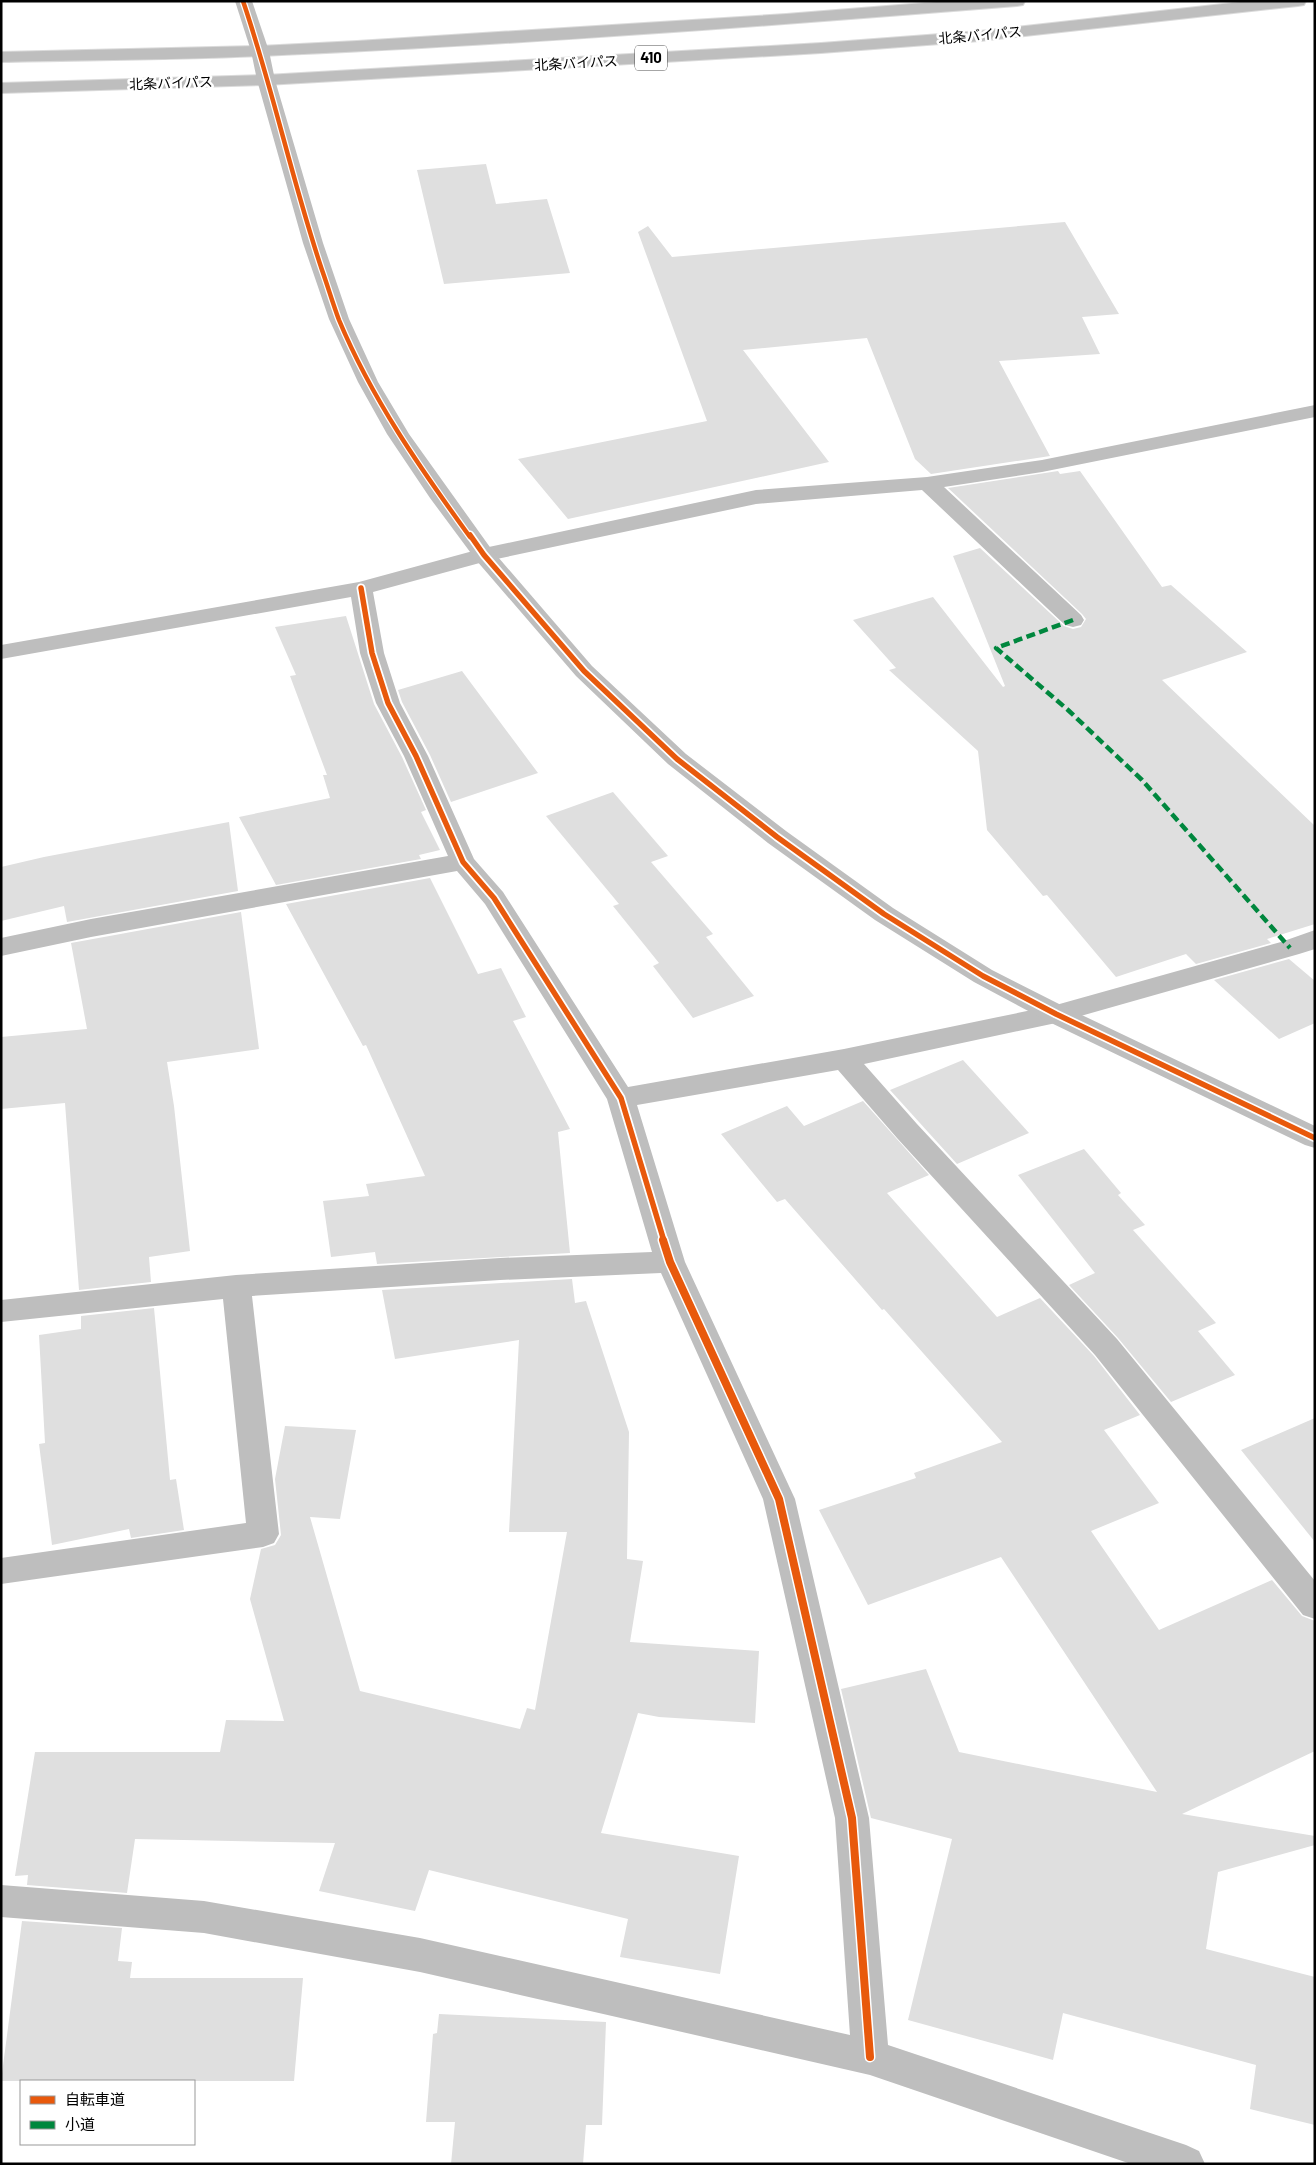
<svg xmlns="http://www.w3.org/2000/svg" width="1316" height="2165" font-family="Barlow,'Noto Sans JP',sans-serif">
  <style>
    .building { fill: #dfdfdf }
    .lines { fill: none; stroke-linecap: round; stroke-linejoin: round }
    .trunk-casing { stroke: #dbdbdb; stroke-width: 2 }
    .minor { fill: #bebebe; fill-rule: evenodd }
    .tertiary { fill: #bebebe; fill-rule: evenodd }
    .trunk { fill: #bebebe; fill-rule: evenodd }
    .quiet { stroke: #00873e; stroke-width: 4.5; stroke-dasharray: 9 4.5; stroke-linecap: butt }
    .cycleway-far2-casing { stroke: #fff; stroke-width: 7 }
    .cycleway-far1-casing { stroke: #fff; stroke-width: 9 }
    .cycleway-casing { stroke: #fff; stroke-width: 11 }
    .cycleway-far2 { stroke: #e8590c; stroke-width: 4.5 }
    .cycleway-far1 { stroke: #e8590c; stroke-width: 5.5 }
    .cycleway { stroke: #e8590c; stroke-width: 8 }
    .labels { text-anchor: middle; stroke-width: 5; stroke-linejoin: round; paint-order: stroke }
    .far-street-label { font-size: 14px; fill: #000; stroke: #fff }
    .shield { fill: #fff; stroke: #4c4c4c; stroke-width: 1 }
    .shield-label { font-size: 15px; font-weight: bold; fill: #000 }
  </style>
  <rect width="100%" height="100%" fill="#fff"/>
  <g class="building">
    <polygon points="486,164 496,204 547,199 570,273 444,284 417,170"/>
    <polygon points="1065,222 1119,314 1082,317 1100,354 999,361 1050,456 931,474 915,459 867,338 743,350 829,462 568,519 518,459 707,421 638,232 648,226 672,257"/>
    <polygon points="1058,471 1060,474 1080,471 1162,587 1171,585 1247,652 1162,680 1315,826 1315,924 1267,939 1271,943 1196,964 1186,954 1116,977 1047,895 1043,896 987,830 978,751 889,670 896,668 853,620 933,597 1003,687 1005,686 953,556 980,548 1064,626 1073,629 1081,627 1086,619 1082,614 948,488"/>
    <polygon points="346,616 374,704 402,757 426,810 421,812 440,850 419,855 421,859 276,885 239,817 330,798 323,775 327,775 290,676 296,675 275,627"/>
    <polygon points="462,671 538,773 451,802 430,755 402,702 398,690"/>
    <polygon points="613,792 668,856 651,862 713,934 706,937 754,996 693,1018 653,966 659,963 613,906 619,904 546,816"/>
    <polygon points="229,822 238,891 67,922 64,906 1,921 1,867 44,857"/>
    <polygon points="430,878 478,974 501,968 526,1017 513,1021 570,1129 558,1132 570,1253 377,1264 375,1252 331,1257 323,1201 369,1196 366,1184 425,1176 366,1045 363,1046 286,904"/>
    <polygon points="241,912 259,1049 167,1062 174,1106 190,1251 149,1257 151,1282 79,1290 65,1103 1,1109 1,1037 87,1029 71,943"/>
    <polygon points="1289,959 1315,981 1315,1023 1279,1039 1214,980"/>
    <polygon points="963,1060 1029,1133 957,1164 890,1090"/>
    <polygon points="863,1101 929,1175 887,1193 997,1317 1040,1298 1094,1356 1140,1415 1104,1430 1159,1503 1091,1531 1159,1630 1272,1580 1302,1616 1315,1621 1315,1751 1182,1814 1315,1836 1315,1845 1218,1872 1206,1949 1315,1977 1315,2125 1250,2109 1256,2065 1063,2013 1053,2060 908,2020 952,1839 871,1818 841,1689 926,1669 959,1752 1157,1792 1001,1557 868,1605 819,1510 916,1478 914,1473 1002,1442 884,1309 882,1310 785,1199 777,1202 721,1134 787,1106 804,1126"/>
    <polygon points="1084,1149 1121,1193 1118,1195 1145,1225 1133,1230 1216,1323 1198,1331 1235,1375 1171,1402 1118,1338 1069,1285 1095,1273 1018,1175"/>
    <polygon points="572,1279 575,1303 586,1301 629,1432 627,1559 643,1561 630,1642 759,1651 755,1723 659,1717 638,1713 601,1833 739,1856 720,1974 620,1957 628,1919 429,1870 415,1911 319,1891 335,1843 135,1839 127,1893 27,1885 28,1875 15,1876 35,1752 220,1752 226,1720 284,1721 250,1599 261,1549 275,1545 281,1535 275,1479 285,1426 356,1430 340,1519 310,1517 360,1691 520,1729 527,1708 535,1710 567,1532 509,1532 519,1340 395,1359 382,1290"/>
    <polygon points="154,1308 170,1480 176,1479 184,1530 131,1538 129,1529 52,1545 39,1444 45,1443 39,1335 81,1329 81,1316"/>
    <polygon points="1315,1418 1315,1542 1241,1450"/>
    <polygon points="22,1921 122,1928 118,1961 132,1962 130,1978 303,1978 294,2081 1,2081"/>
    <polygon points="439,2014 606,2022 602,2125 586,2125 583,2164 451,2164 455,2122 426,2122 433,2034 437,2033"/>
  </g>
  <g class="lines">
    <g class="trunk-casing">
      <g id="trunk">
        <path d="M949 1H1025L1023 5 1017 6C766 26 514 45 262 56 175 60 88 60 1 62V52L260 46 357 41 786 14Z"/>
        <polygon points="1250,1 1306,1 1304,5 1298,6 980,41 821,53 266,85 1,93 1,83 266,75 821,43 980,31"/>
      </g>
    </g>
    <g class="minor">
      <polygon points="235,1 252,1 269,51 266,55 260,56 254,55 251,51"/>
      <polygon points="1315,405 1315,417 1042,472 944,487 1081,615 1084,620 1081,625 1073,627 1065,625 922,490 756,504 487,561 373,592 384,653 400,703 428,756 474,859 503,892 628,1087 844,1049 1056,1005 1281,942 1315,930 1315,949 1299,954 1056,1023 864,1064 917,1124 1117,1339 1315,1581 1315,1619 1303,1615 1095,1355 897,1138 838,1070 637,1105 685,1262 795,1499 869,1818 888,2045 1186,2145 1199,2151 1205,2164 1131,2164 870,2075 420,1972 204,1933 1,1917 1,1885 204,1901 420,1938 850,2035 835,1818 763,1499 661,1273 500,1280 252,1296 279,1534 274,1543 263,1547 1,1584 1,1558 246,1523 223,1299 1,1322 1,1300 236,1275 500,1258 652,1252 607,1099 485,904 457,871 91,937 1,956 1,938 91,919 448,856 404,756 376,703 360,653 351,597 1,659 1,645 359,582 484,548 756,490 927,477 1042,460"/>
    </g>
    <polygon class="tertiary" points="260,46 266,47 269,51 275,80 323,243 349,319 378,382 409,434 492,550 592,666 686,754 786,831 893,908 992,970 1065,1007 1315,1126 1315,1148 1305,1145 1047,1021 974,982 875,920 768,843 668,764 576,676 476,560 430,498 387,434 358,382 329,319 303,243 257,80 251,51 254,47"/>
    <use href="#trunk" class="trunk"/>
    <polyline class="quiet" points="1073,620 996,648 1068,710 1142,780 1290,948"/>
    <g class="cycleway-far2-casing">
      <path id="cycleway-far2" d="M243 1C273 89 292 181 322 270 328 287 333 304 339 320 372 399 420 468 470 537"/>
    </g>
    <g class="cycleway-far1-casing">
      <g id="cycleway-far1">
        <polyline points="470,535 484,555 584,671 677,759 777,837 884,914 983,976 1056,1014 1315,1138"/>
        <polyline points="361,588 372,653 388,703 416,756 463,862 494,898 621,1098 664,1241"/>
      </g>
    </g>
    <g class="cycleway-casing">
      <polyline id="cycleway" points="663,1240 670,1262 779,1499 852,1818 870,2057"/>
    </g>
    <use href="#cycleway-far2" class="cycleway-far2"/>
    <use href="#cycleway-far1" class="cycleway-far1"/>
    <use href="#cycleway" class="cycleway"/>
  </g>
  <g class="labels">
    <g class="far-street-label">
      <text transform="translate(980 35) rotate(-5)" y="5">北条バイパス</text>
      <text transform="translate(576 63) rotate(-3)" y="5">北条バイパス</text>
      <text transform="translate(171 83) rotate(-2)" y="5">北条バイパス</text>
    </g>
    <rect class="shield" x="635" y="45.5" width="32" height="25" rx="4"/>
    <g class="shield-label">
      <text x="651" y="63">410</text>
    </g>
  </g>
  <rect width="1316" height="2165" fill="none" stroke="#000000" stroke-width="5"/>
  <rect x="20" y="2080" width="175" height="65" fill="#ffffff" stroke="#999999"/>
  <rect x="30" y="2096" width="25" height="8" fill="#e8590c" stroke="#999999"/>
  <text x="65" y="2105" font-size="15" fill="#000000">自転車道</text>
  <rect x="30" y="2121" width="25" height="8" fill="#00873e" stroke="#999999"/>
  <text x="65" y="2130" font-size="15" fill="#000000">小道</text>
</svg>
